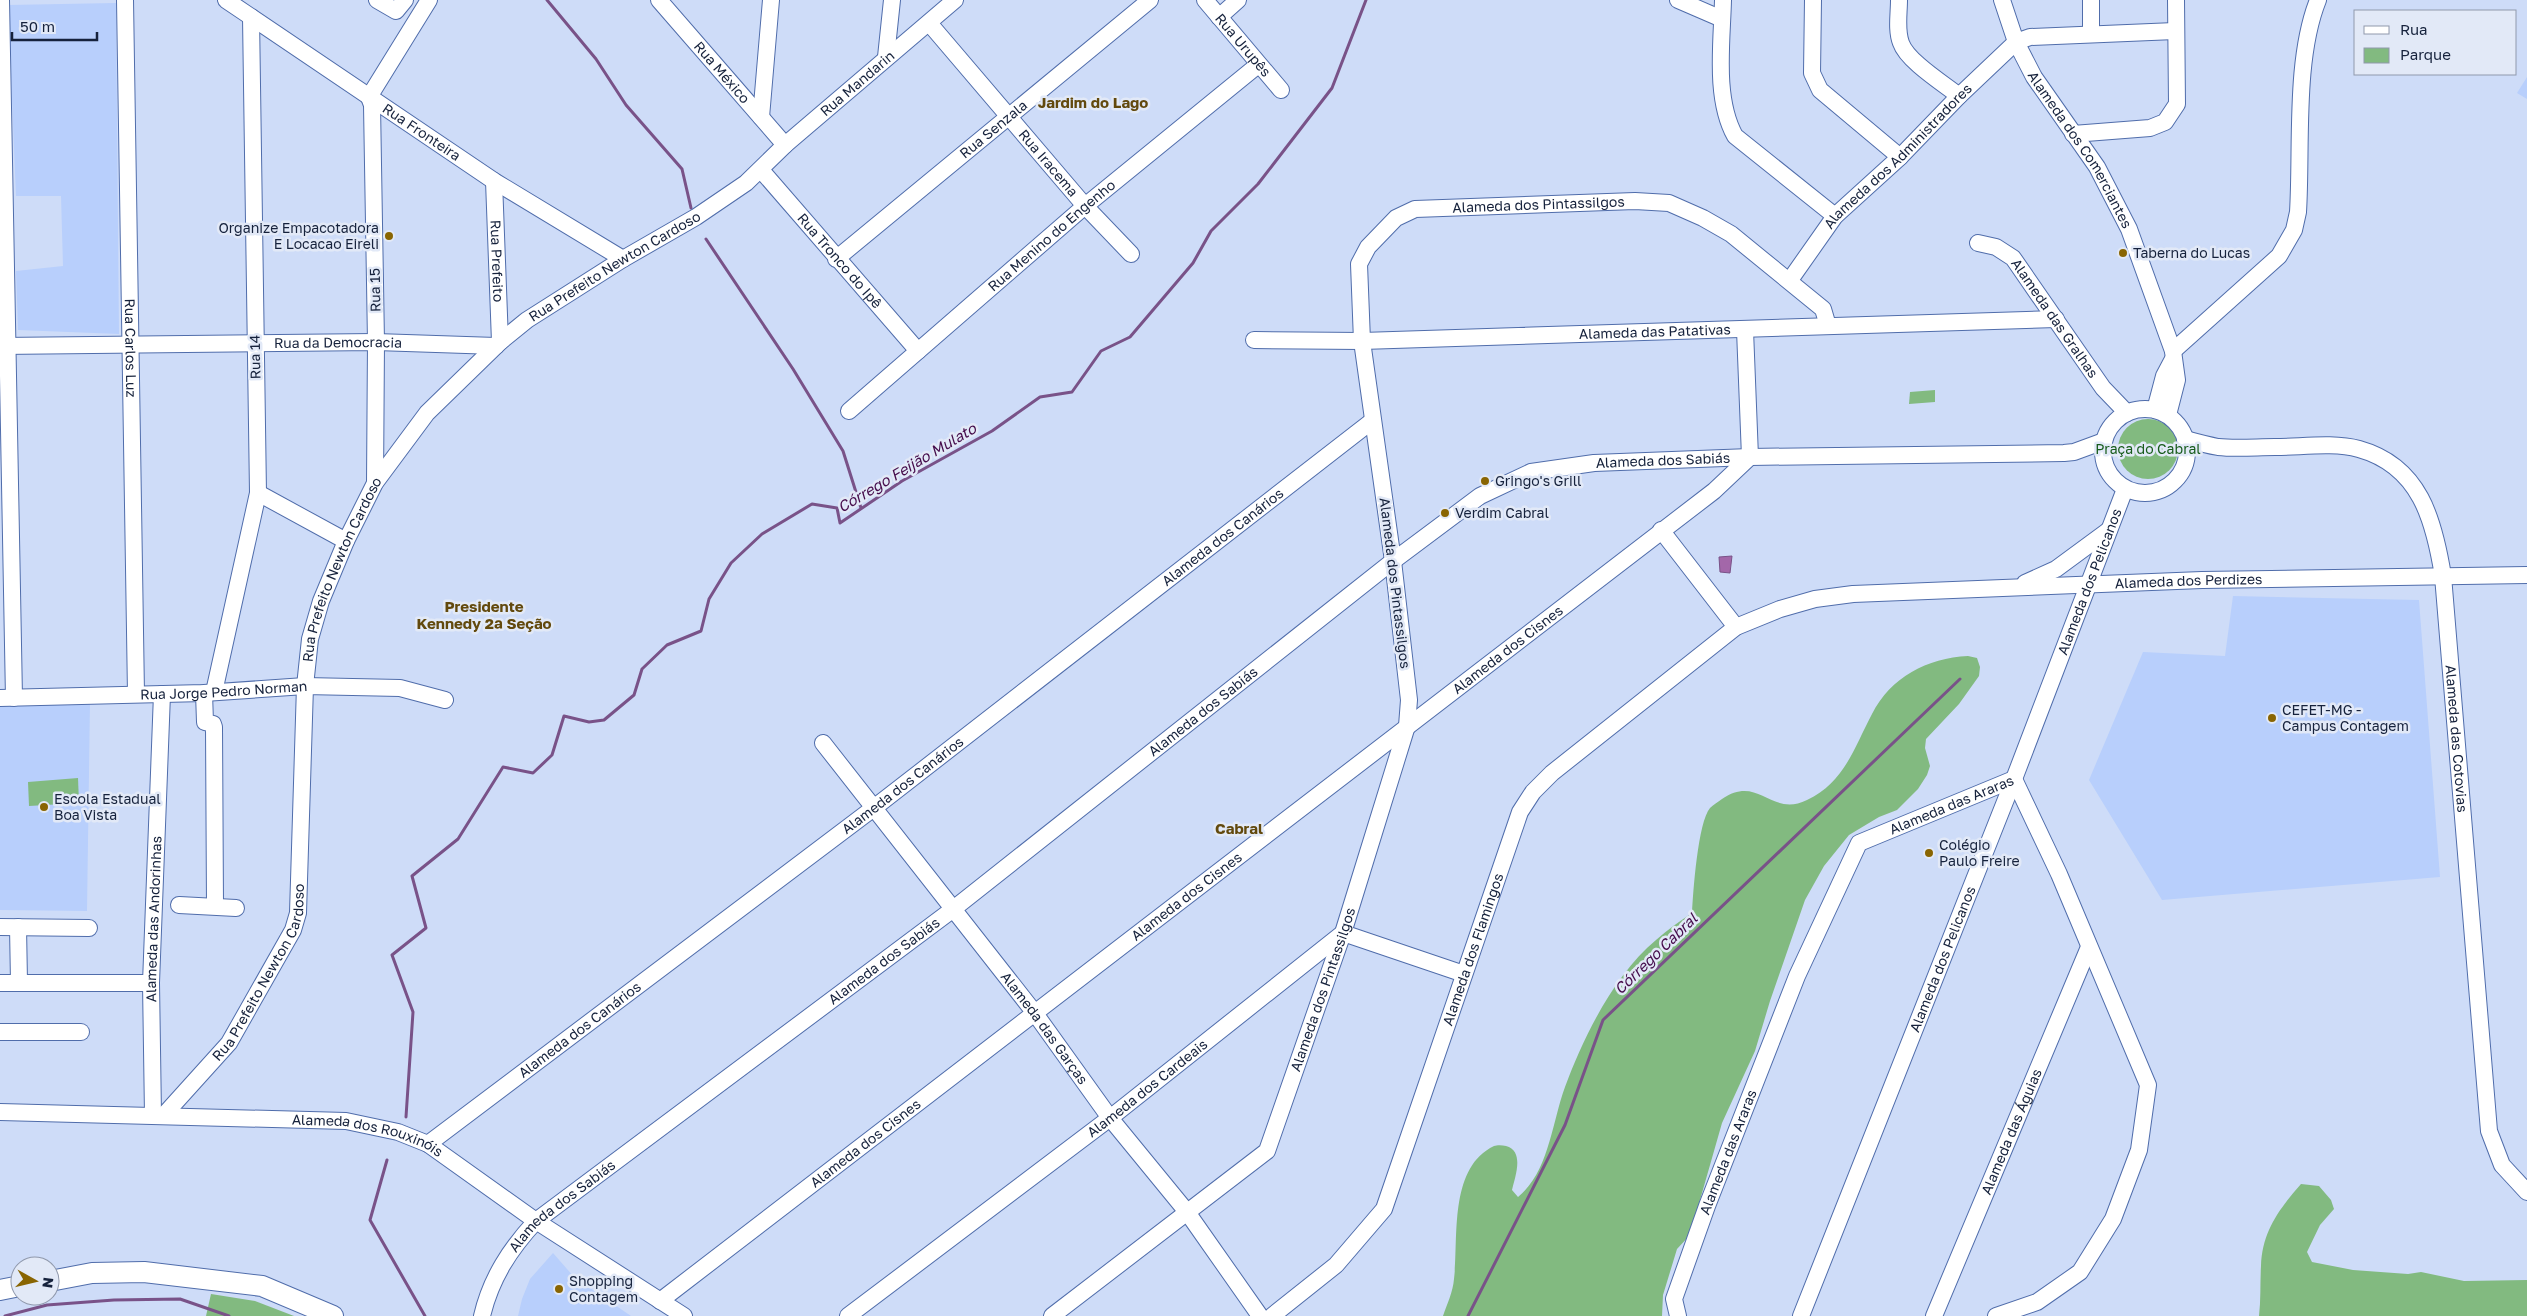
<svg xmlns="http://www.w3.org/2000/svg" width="2527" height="1316" font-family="'Golos Text',sans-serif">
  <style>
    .built { fill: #b8cffc }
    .green { fill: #82ba80 }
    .water { fill: #a367a9; stroke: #795288 }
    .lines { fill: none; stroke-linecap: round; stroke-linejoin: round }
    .stream { stroke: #795288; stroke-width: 3 }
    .minor-casing { stroke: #506dab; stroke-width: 18 }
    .major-casing { stroke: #506dab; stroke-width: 22 }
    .minor { stroke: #fff; stroke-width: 16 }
    .major { stroke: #fff; stroke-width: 20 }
    .poi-dot { fill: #896502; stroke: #e2e9f7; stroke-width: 2 }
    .labels { text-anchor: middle; stroke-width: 5; stroke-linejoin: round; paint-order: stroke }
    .street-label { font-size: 14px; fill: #16223c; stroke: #e2e9f7 }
    .poi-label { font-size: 14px; fill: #16223c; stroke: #e2e9f7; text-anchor: start }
    .park-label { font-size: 14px; fill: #175c1b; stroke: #e2e9f7 }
    .neighbourhood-label { font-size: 15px; font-weight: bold; fill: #62490d; stroke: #e2e9f7 }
    .water-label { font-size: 15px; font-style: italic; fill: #450c4b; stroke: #e2e9f7 }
  </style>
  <rect width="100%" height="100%" fill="#cedcf8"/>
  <g class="built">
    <polygon points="116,3 119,334 18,330 16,271 63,266 61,196 16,196 8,5"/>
    <polygon points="2527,77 2527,99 2517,93"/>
    <polygon points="2233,596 2419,600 2440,877 2162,900 2089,780 2143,652 2225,656"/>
    <polygon points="0,703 90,703 87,911 0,910"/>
    <polygon points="553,1253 574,1277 631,1316 518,1316 522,1299 530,1279"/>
  </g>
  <g class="green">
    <polygon points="1935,390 1935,402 1909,404 1910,392"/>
    <circle cx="2148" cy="449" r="30"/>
    <path d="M1968 656 1977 658 1980 667 1979 676 1959 704 1926 739 1925 748 1930 766 1927 775 1918 789 1897 810 1879 817 1849 835 1824 866 1805 900 1770 1001 1755 1051 1722 1123 1690 1235 1677 1249 1663 1295 1662 1316H1443C1447 1304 1453 1292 1454 1279 1459 1239 1448 1168 1494 1146 1497 1145 1502 1145 1506 1146 1525 1151 1515 1177 1512 1190L1518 1197C1549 1172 1552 1122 1565 1087 1584 1036 1614 975 1656 940 1667 930 1680 921 1692 913 1693 892 1698 822 1710 808 1713 805 1718 802 1722 799 1759 774 1771 818 1807 800 1844 783 1854 748 1872 714 1891 677 1927 658 1968 656Z"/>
    <polygon points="78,778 79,803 29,806 28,782"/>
    <path d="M2301 1184 2319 1186 2331 1200 2334 1209 2320 1225 2307 1252 2312 1262 2353 1270 2408 1274 2421 1272 2464 1281 2527 1280V1316H2259C2261 1299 2260 1283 2261 1266 2262 1232 2279 1209 2301 1184Z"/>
    <polygon points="211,1294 255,1301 294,1316 206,1316"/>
  </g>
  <polygon class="water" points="1732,556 1730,573 1720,572 1719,557"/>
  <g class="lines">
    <g class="stream">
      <polyline points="547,0 596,59 626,105 682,169 691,208"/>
      <polyline points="706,239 793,369 843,451 861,508"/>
      <polyline points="406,1117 413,1012 392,955 426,928 412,876 458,839 503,767 533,773 552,755 564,716 589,722 604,720 634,695 642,669 667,645 701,631 709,599 731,563 762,534 812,504 837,508 840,523 902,481 992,431 1040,397 1072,392 1101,351 1130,337 1193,263 1211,231 1258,184 1332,88 1366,0"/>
      <polyline points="387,1160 370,1220 425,1316"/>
      <polyline points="5,1316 47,1305 114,1300 180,1299 229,1316"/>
      <polyline points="1468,1316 1565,1125 1603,1020 1960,679"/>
    </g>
    <g class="minor-casing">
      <g id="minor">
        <polyline points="1,0 14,698"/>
        <path id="s1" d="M125 0 136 694"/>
        <path id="s2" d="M226 0 494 181 623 259"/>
        <polyline points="377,0 396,11 405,0"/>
        <path id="s3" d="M659 0 785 145"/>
        <path id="s4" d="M1205 0 1281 90"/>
        <polyline points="1678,0 1722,19"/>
        <path d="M1723 0C1722 42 1714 98 1735 136L1835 216"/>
        <polyline points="1813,0 1812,73 1820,90 1900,157"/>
        <path d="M1899 0C1899 14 1896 30 1901 43 1907 61 1944 84 1959 96"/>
        <path id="s5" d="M2002 0 2016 42 2034 77 2097 167 2129 229 2173 351 2177 380 2168 415"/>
        <polyline points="1219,17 1238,0"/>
        <path id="s6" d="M929 23 1085 206 1131 254"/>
        <polyline points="2091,34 2091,0"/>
        <polyline points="886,57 892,0"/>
        <polyline points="761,117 771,0"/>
        <polyline points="2073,134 2150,128 2165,122 2177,104 2176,0"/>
        <path id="s7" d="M761 170 918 351"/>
        <path id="s8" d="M494 181 500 342"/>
        <path id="s9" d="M1978 243 1996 247 2013 258 2103 388 2127 413"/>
        <path id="s10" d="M836 259 1150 0"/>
        <path id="s11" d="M1790 280 1835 216 1900 157 1959 96 2016 42 2030 37 2175 31"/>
        <path id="s12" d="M1254 340 1362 341 2056 319"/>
        <path id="s13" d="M0 346 376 342 496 346"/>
        <path d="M2173 351 2279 256 2294 230 2298 212C2302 147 2294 60 2318 0"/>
        <circle cx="2145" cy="451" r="42"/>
        <polyline points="2155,410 2164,376 2173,359"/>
        <path id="s14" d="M849 411 1085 206 1258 65"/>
        <path id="s15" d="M2185 439C2196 442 2207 445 2218 447 2237 449 2257 447 2275 447 2302 447 2333 442 2359 449 2420 466 2434 520 2443 576L2489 1131 2502 1165 2527 1192"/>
        <polyline points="375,483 376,342 372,105 369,97 429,0"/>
        <polyline points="258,493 346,541"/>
        <polyline points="1661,530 1736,627"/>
        <polyline points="2025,583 2056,569 2109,530"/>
        <polyline points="214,692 258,493 251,17"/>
        <polyline points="204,693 205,722 213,724 214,727 215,905"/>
        <path id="s16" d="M0 698 204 693 305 686 400 688 445 700"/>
        <path id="s17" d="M823 743 1034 1012 1110 1118 1187 1212 1260 1316"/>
        <polyline points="179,905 236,908"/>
        <polyline points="0,927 89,928"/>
        <polyline points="18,927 19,982"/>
        <polyline points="0,983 151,983"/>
        <polyline points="0,1032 81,1032"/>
        <path id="s18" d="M0 1112 346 1121 398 1132 428 1144 536 1221 684 1316"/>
        <path id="s19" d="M153 1115 151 983 162 694"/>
        <path id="s20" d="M164 1115 229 1043 293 930 298 913 305 686 310 639 321 601 346 541 375 483 427 413 500 342 527 320 623 259 696 217 746 183 785 145 955 0"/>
        <path id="s21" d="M428 1144 875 807 1372 421"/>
        <path id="s22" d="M660 1301 1714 491 1750 457 1745 330"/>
        <path id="s23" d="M482 1316C491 1278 510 1249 536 1221L952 910 1393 561 1480 496 1531 472 1594 463 1750 457 2064 453 2074 452 2104 441"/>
        <path id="s24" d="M848 1316 1110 1118 1343 933 1464 974"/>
        <path id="s25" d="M1052 1316 1267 1151 1343 933 1407 726 1409 700 1393 561 1362 341 1359 264 1368 247 1396 218 1415 209 1635 201 1669 203 1703 218 1731 234 1823 309 1828 326"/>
        <path id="s26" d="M1272 1316 1336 1265 1384 1209 1520 812 1533 792 1552 773 1736 627 1780 609 1815 599 1853 594 2202 580 2527 575"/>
        <path id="s27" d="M1678 1316 1674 1299 1707 1206 1797 976 1859 843 2014 779 2059 874 2148 1085 2139 1150 2113 1219 2080 1272 2037 1302 1996 1316"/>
        <path id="s28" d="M1801 1316 2014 779 2125 489"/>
        <path id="s29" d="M1934 1316 2089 947"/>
      </g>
    </g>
    <g class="major-casing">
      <g id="major">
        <polyline points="50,1281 92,1273 144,1272 262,1286 333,1316"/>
        <polyline points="0,1290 20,1286"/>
      </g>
    </g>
    <use href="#minor" class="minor"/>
    <use href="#major" class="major"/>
  </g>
  <g class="poi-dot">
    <circle cx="389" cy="236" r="5"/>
    <circle cx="2123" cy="253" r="5"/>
    <circle cx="1485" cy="481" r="5"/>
    <circle cx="1445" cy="513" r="5"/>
    <circle cx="2272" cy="718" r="5"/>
    <circle cx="44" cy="807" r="5"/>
    <circle cx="1929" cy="853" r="5"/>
    <circle cx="559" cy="1289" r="5"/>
  </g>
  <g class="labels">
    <g class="street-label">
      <text dy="5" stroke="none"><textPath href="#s4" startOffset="59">Rua Urupês</textPath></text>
      <text dy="5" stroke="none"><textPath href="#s3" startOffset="96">Rua México</textPath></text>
      <text dy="5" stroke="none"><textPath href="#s20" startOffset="1320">Rua Mandarin</textPath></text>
      <text dy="5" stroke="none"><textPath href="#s10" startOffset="204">Rua Senzala</textPath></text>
      <text dy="5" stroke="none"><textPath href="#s2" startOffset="236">Rua Fronteira</textPath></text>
      <text dy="5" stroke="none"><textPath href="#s5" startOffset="170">Alameda dos Comerciantes</textPath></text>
      <text dy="5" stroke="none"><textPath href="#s11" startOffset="165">Alameda dos Administradores</textPath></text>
      <text dy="5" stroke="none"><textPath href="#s6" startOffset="184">Rua Iracema</textPath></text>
      <text dy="5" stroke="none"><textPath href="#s25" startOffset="1388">Alameda dos Pintassilgos</textPath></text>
      <text dy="5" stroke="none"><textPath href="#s14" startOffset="268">Rua Menino do Engenho</textPath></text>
      <text dy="5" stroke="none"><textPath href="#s8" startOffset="80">Rua Prefeito</textPath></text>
      <text dy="5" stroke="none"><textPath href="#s7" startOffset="120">Rua Tronco do Ipê</textPath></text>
      <text dy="5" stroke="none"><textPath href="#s20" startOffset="1015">Rua Prefeito Newton Cardoso</textPath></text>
      <text transform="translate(375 290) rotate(-91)" y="5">Rua 15</text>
      <text dy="5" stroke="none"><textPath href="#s9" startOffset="112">Alameda das Gralhas</textPath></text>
      <text dy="5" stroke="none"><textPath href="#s12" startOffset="401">Alameda das Patativas</textPath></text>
      <text dy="5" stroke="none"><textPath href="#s13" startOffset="338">Rua da Democracia</textPath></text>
      <text dy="5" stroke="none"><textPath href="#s1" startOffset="348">Rua Carlos Luz</textPath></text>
      <text transform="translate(255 357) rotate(-91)" y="5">Rua 14</text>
      <text dy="5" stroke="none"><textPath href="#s23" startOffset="1490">Alameda dos Sabiás</textPath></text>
      <text dy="5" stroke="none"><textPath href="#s21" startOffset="1000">Alameda dos Canários</textPath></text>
      <text dy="5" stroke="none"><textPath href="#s20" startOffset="595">Rua Prefeito Newton Cardoso</textPath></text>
      <text dy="5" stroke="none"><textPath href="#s26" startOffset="1319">Alameda dos Perdizes</textPath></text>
      <text dy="5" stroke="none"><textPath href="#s28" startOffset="789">Alameda dos Pelicanos</textPath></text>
      <text transform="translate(1395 583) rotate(83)" y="5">Alameda dos Pintassilgos</text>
      <text dy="5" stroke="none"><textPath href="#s22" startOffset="1069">Alameda dos Cisnes</textPath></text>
      <text dy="5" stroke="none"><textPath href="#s16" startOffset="224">Rua Jorge Pedro Norman</textPath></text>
      <text dy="5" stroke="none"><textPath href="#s23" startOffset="950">Alameda dos Sabiás</textPath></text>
      <text dy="5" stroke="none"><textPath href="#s15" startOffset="501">Alameda das Cotovias</textPath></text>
      <text dy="5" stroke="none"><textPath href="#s21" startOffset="595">Alameda dos Canários</textPath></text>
      <text dy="5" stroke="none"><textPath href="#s27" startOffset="610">Alameda das Araras</textPath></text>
      <text dy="5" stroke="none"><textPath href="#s22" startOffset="664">Alameda dos Cisnes</textPath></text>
      <text dy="5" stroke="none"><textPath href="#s19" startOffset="196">Alameda das Andorinhas</textPath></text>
      <text dy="5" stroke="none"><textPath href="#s26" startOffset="430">Alameda dos Flamingos</textPath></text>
      <text dy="5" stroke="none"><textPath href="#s28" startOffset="384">Alameda dos Pelicanos</textPath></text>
      <text dy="5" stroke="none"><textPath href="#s23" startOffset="545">Alameda dos Sabiás</textPath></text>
      <text dy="5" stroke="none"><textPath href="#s20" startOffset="175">Rua Prefeito Newton Cardoso</textPath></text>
      <text dy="5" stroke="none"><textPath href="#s25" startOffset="442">Alameda dos Pintassilgos</textPath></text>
      <text dy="5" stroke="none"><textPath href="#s17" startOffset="361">Alameda das Garças</textPath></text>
      <text dy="5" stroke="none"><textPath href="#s21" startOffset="190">Alameda dos Canários</textPath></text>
      <text dy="5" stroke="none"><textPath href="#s24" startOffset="376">Alameda dos Cardeais</textPath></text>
      <text dy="5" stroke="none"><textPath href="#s29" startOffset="200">Alameda das Águias</textPath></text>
      <text dy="5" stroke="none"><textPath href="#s18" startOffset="370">Alameda dos Rouxinóis</textPath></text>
      <text dy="5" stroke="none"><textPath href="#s22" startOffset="259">Alameda dos Cisnes</textPath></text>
      <text dy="5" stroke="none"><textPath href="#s27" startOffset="174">Alameda das Araras</textPath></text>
      <text dy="5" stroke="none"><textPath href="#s23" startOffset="140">Alameda dos Sabiás</textPath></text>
    </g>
    <g class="poi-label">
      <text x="379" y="233" text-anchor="end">Organize Empacotadora<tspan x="379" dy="16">E Locacao Eireli</tspan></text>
      <text x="2133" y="258">Taberna do Lucas</text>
      <text x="1495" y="486">Gringo's Grill</text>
      <text x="1455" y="518">Verdim Cabral</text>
      <text x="2282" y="715">CEFET-MG -<tspan x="2282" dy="16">Campus Contagem</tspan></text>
      <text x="54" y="804">Escola Estadual<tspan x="54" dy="16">Boa Vista</tspan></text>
      <text x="1939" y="850">Colégio<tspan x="1939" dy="16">Paulo Freire</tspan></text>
      <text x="569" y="1286">Shopping<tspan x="569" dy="16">Contagem</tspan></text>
    </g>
    <g class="park-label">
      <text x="2148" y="454">Praça do Cabral</text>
    </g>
    <g class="neighbourhood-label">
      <text x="1093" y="108">Jardim do Lago</text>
      <text x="484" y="612">Presidente<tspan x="484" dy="17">Kennedy 2ª Seção</tspan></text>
      <text x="1239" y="834">Cabral</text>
    </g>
    <g class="water-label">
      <text transform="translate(907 468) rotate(-31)" y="5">Córrego Feijão Mulato</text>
      <text transform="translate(1656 954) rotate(-44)" y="5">Córrego Cabral</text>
    </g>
  </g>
  <rect x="2354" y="10" width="162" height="65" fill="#e2e9f7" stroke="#9099ac"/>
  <rect x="2364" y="26" width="25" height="8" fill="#ffffff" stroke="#9099ac"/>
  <text x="2400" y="35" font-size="15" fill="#16223c">Rua</text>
  <rect x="2364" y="48" width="25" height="15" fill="#82ba80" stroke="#9099ac"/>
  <text x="2400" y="60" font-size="15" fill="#16223c">Parque</text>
  <g transform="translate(35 1281) rotate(98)"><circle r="24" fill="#e2e9f7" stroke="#9099ac"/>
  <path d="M0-4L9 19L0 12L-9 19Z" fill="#896502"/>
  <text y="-8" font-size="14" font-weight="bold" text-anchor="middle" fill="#16223c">N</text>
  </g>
  <path d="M12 32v8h85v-8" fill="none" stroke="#16223c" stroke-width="2.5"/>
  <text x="20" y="32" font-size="15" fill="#16223c" stroke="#e2e9f7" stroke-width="4" paint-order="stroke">50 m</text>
</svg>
